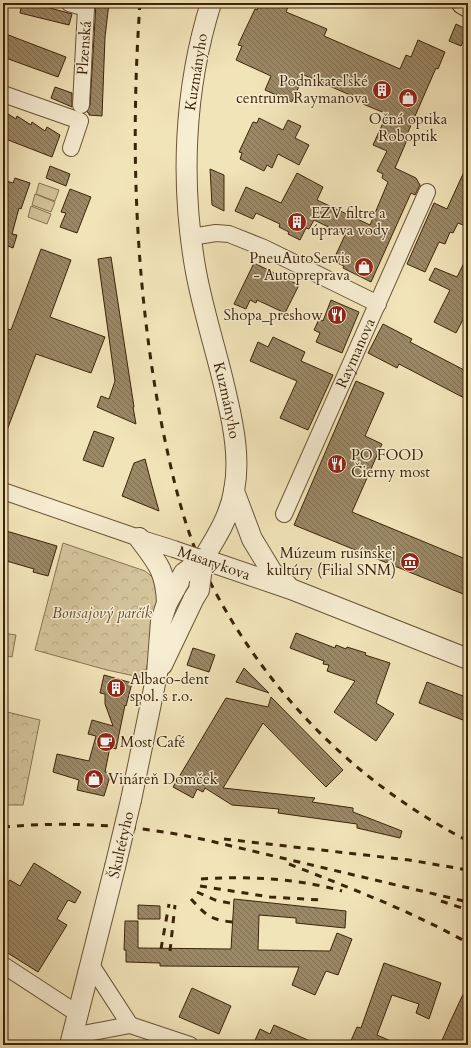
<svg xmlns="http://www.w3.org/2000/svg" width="471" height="1048" font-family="Cardo,serif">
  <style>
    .forest { fill: url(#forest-crowns); stroke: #887452 }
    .pitch { fill: #d3c39b; stroke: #887452 }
    .building { fill: url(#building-back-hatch); stroke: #3c2409 }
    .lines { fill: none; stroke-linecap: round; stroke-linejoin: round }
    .minor-casing { stroke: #6a5435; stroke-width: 18 }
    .tertiary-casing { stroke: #6a5435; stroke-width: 22 }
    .primary-casing { stroke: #3c2409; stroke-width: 24 }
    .minor { stroke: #f7edd2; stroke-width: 16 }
    .tertiary { stroke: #f7edd2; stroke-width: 20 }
    .primary { stroke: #f2e4b9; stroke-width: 22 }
    .rail { stroke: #3c2409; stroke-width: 3; stroke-dasharray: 7 7; stroke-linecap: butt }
    .minor-bridge-casing { stroke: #6a5435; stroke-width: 18; stroke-linecap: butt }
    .tertiary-bridge-casing { stroke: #6a5435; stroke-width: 22; stroke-linecap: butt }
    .minor-bridge { stroke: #f7edd2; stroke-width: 16 }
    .tertiary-bridge { stroke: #f7edd2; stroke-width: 20 }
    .labels { text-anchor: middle; stroke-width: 3; stroke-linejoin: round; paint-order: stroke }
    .street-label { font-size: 15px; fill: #3c2409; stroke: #f7edd2 }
    .poi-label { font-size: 15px; fill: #3c2409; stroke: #f7edd2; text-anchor: start }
    .park-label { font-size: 15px; font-style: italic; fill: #624c2e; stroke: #f7edd2 }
  </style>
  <defs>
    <pattern id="forest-crowns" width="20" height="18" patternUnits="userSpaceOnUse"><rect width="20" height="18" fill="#d3c39b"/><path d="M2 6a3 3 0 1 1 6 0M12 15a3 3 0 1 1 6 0" fill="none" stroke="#b6a784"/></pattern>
    <pattern id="building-back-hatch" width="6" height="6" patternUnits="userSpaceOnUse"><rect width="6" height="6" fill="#9b8865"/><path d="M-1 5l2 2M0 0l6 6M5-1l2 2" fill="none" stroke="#806f51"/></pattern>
  </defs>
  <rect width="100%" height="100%" fill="#f2e4b9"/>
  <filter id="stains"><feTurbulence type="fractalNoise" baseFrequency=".005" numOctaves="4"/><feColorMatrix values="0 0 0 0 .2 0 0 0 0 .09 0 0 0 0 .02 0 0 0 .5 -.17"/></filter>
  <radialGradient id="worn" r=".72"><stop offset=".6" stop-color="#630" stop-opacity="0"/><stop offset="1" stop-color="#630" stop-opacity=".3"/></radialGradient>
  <g class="forest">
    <polygon points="63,543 145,571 156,580 160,612 144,678 107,670 35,650"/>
    <polygon points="3,633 16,635 12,657 3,655"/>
    <polygon points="3,711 40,720 23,805 3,805"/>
  </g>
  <g class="pitch">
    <polygon points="39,183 59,190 55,201 36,194"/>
    <polygon points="35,194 55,202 51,212 32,205"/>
    <polygon points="31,206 51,214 47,224 28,217"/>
  </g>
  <g class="building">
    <polygon points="22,3 32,3 72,14 69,25 20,13"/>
    <polygon points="96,3 109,3 105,37 102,116 89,115 89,113 87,112 90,105"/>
    <polygon points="260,3 280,3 288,7 286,12 327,29 324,36 400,69 406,55 411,57 418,40 445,52 438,69 436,68 405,139 407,140 395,168 416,178 420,185 415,195 411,193 371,282 343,268 344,266 333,261 345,235 314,220 309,229 306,228 300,240 288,234 289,232 279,227 280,224 256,213 253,219 235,211 246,187 281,203 297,173 323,187 317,200 370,225 388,182 382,178 383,174 377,171 387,151 373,145 387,114 363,104 364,101 304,75 292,102 265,90 271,76 236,60 242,46 238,45 255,9 257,10"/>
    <polygon points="456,24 468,30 461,46 449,41"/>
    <polygon points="3,33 66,57 58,77 3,57"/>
    <polygon points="55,87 72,93 72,107 51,98"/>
    <polygon points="3,111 16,119 17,116 31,125 32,122 45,131 47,127 60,135 52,157 3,138"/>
    <polygon points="259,118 283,130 288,120 301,126 295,138 309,145 299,165 278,154 272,168 267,165 264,171 240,159 242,153 239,152 253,122 257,123"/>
    <polygon points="468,163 468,227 458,223 453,233 450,232 445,244 439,242 425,272 407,264 434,203 447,209"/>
    <polygon points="50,166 70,174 66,186 46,178"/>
    <polygon points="210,169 224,175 224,211 212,205"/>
    <polygon points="15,178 30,183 21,209 19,208 12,234 17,235 13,248 8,246 6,253 3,252 3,217 7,204 3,203 3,180 13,183"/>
    <polygon points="70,189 91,197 77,233 60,227 66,213 61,212"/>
    <polygon points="41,249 71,260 50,317 105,337 91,373 36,354 4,438 3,438 3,343 8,329 11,330"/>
    <polygon points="468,255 468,310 456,333 434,322 450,290 429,280 435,268 457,277"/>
    <polygon points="111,257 134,407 133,407 136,424 97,407 101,396 109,399 115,381 98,259"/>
    <polygon points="254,263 299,285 285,313 257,300 256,303 250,300 246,309 234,304"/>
    <polygon points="331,300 359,312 342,353 316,342 320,333 314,330 319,319 323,321"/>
    <polygon points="383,324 412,339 410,342 468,372 468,400 399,364 397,368 368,353"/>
    <polygon points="273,337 305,352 301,361 333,375 308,430 280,418 297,381 250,361 258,342 268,347"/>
    <polygon points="356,381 384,393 365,436 382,444 352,512 468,560 468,596 294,525"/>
    <polygon points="94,431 114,438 103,467 83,460"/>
    <polygon points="145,459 151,482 159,511 122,496 134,463"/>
    <polygon points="3,530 57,546 48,576 33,572 34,569 3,560"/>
    <polygon points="296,633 335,648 336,645 346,649 347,647 366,653 365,655 390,663 376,703 394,714 376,741 334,712 355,681 327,671 329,665 323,664 324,661 290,648"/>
    <polygon points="193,648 215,655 209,672 187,665"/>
    <polygon points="244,668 269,693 236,682"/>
    <polygon points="104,675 132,683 126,706 125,705 116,749 110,747 105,772 111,773 104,796 77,790 79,780 53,772 57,754 89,761 96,736 88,734 92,720 113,726 105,704 105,694 100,693"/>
    <polygon points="427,682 468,698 468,722 419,703"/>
    <polygon points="271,697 343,770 326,787 263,723 223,788 315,798 312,802 353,808 353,812 402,831 400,838 357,828 357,824 278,813 279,809 232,805 205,788 203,792 197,789 193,798 173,787 226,698 268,707"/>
    <polygon points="34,863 81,892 75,903 68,900 57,919 67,925 38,972 3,950 3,890 10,880 20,886"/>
    <polygon points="234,899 346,911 345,928 296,923 296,918 259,915 258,950 330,951 337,933 352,939 338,975 326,971 315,995 292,985 299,967 160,966 160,963 126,962 126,950 124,950 125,921 138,921 138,948 231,949"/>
    <polygon points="138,905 160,906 160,919 138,919"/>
    <polygon points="384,963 441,983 429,1019 416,1013 419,1004 392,995 377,1035 400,1045 349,1045 357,1027 361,1028"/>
    <polygon points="468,984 468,1045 440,1045 450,1022"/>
    <polygon points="192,988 231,1006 219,1034 179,1017"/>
    <polygon points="274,1025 319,1045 253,1045 260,1029 270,1034"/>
  </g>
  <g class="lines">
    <g class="minor-casing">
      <g id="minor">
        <polyline points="69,3 86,8 81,105"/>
        <polyline points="3,94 80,121 71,148"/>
        <polyline points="191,237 216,233 229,234 264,248 378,304"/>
        <polyline points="3,491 139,538 174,549"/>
        <path id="s1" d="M284 514 427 192"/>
        <polyline points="3,965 78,1014"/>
        <polyline points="91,965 130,1025"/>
        <polyline points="72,1036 130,1025 190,1045"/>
      </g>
    </g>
    <g class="tertiary-casing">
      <g id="tertiary">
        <path id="s2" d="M211 3C184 89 180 184 196 272 204 315 218 356 227 398 234 428 240 461 234 491 230 516 216 538 203 559L291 589 468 659"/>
        <polyline points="234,491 252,539 272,572 287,585"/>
        <path d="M139 538C157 562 166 571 167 603"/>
        <polyline points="162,665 194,598"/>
        <polyline points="131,800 157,674 161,621 167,603 184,573"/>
        <polyline points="70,1045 115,867"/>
      </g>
    </g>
    <g class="primary-casing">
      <polyline id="primary" points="463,3 468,6"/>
    </g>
    <use href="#minor" class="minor"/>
    <use href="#tertiary" class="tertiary"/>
    <use href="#primary" class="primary"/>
    <g class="rail">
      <path d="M140 3C130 144 135 287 162 426 173 479 185 534 210 582 268 694 356 783 468 841"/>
      <path d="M3 827C71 821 139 825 206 840L468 902"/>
      <polyline points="224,839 409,860 468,870"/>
      <path d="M289 864C350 888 411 911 468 943"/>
      <path d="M201 879C249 876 295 878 342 891"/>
      <polyline points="200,886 270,897 321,900"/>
      <polyline points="197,892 215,900 234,904"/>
      <path d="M191 899C206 915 210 920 233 922"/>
      <polyline points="441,901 468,910"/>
      <polyline points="161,949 169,904"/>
      <polyline points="170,951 175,905"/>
    </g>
    <g class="minor-bridge-casing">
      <polyline id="minor-bridge" points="174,549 203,559"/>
    </g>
    <g class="tertiary-bridge-casing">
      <g id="tertiary-bridge">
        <polyline points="184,573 203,559"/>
        <polyline points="194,598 199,590 203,559"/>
        <polyline points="115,867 131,800"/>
      </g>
    </g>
    <use href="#minor-bridge" class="minor-bridge"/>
    <use href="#tertiary-bridge" class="tertiary-bridge"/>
  </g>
  <defs>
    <g id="building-disc" transform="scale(1)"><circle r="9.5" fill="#8f2418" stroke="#f7edd2"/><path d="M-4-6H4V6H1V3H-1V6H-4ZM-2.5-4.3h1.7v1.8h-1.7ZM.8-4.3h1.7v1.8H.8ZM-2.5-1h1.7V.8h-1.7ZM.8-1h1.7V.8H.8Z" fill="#fff"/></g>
    <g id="shop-disc" transform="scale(1)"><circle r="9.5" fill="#8f2418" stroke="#f7edd2"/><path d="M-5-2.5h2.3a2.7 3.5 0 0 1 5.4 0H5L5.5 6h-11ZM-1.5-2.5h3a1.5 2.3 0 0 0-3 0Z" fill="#fff"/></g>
    <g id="restaurant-disc" transform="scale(1)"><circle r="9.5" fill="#8f2418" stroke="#f7edd2"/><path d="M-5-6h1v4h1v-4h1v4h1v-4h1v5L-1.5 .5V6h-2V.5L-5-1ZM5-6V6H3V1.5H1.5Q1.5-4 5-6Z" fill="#fff"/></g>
    <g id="museum-disc" transform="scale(1)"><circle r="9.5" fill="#8f2418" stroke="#f7edd2"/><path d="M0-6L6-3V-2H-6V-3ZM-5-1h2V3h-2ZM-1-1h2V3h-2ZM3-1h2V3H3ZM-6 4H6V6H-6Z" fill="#fff"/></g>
    <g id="cafe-disc" transform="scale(1)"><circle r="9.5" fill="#8f2418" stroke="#f7edd2"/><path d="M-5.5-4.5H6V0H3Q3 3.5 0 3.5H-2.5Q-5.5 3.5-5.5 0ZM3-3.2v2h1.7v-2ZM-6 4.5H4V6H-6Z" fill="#fff"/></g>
  </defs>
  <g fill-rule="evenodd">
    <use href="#building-disc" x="382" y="90"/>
    <use href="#shop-disc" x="408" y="98"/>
    <use href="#building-disc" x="297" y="222"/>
    <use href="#shop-disc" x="364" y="267"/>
    <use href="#restaurant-disc" x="337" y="315"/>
    <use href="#restaurant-disc" x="337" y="464"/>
    <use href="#museum-disc" x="410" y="562"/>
    <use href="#building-disc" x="116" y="688"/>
    <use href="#cafe-disc" x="106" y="742"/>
    <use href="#shop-disc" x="94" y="779"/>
  </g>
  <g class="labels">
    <g class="street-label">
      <text transform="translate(84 48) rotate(-86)" y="5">Plzenská</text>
      <text transform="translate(196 72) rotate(-81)" y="5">Kuzmányho</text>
      <text dy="5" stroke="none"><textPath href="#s1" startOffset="176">Raymanova</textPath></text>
      <text dy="5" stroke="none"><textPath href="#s2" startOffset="404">Kuzmányho</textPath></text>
      <text transform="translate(214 563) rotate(19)" y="5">Masarykova</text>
      <text transform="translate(121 845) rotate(-77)" y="5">Škultétyho</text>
    </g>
    <g class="poi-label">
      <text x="368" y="86" text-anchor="end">Podnikateľské<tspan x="368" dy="17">centrum Raymanova</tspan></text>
      <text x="408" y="124" text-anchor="middle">Očná optika<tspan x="408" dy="17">Roboptik</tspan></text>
      <text x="311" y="218">EZV filtre a<tspan x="311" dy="17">úprava vody</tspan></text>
      <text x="350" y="263" text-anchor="end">PneuAutoServis<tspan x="350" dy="17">- Autopreprava</tspan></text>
      <text x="323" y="320" text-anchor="end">Shopa_preshow</text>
      <text x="351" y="460">PO FOOD<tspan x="351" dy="17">Čierny most</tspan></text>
      <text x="396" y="558" text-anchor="end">Múzeum rusínskej<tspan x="396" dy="17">kultúry (Filial SNM)</tspan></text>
      <text x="130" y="684">Albaco-dent<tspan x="130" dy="17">spol. s r.o.</tspan></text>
      <text x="120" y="747">Most Café</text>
      <text x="108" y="784">Vináreň Domček</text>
    </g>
    <g class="park-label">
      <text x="102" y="618">Bonsajový parčík</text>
    </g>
  </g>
  <rect width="471" height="1048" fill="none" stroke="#f2e4b9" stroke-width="16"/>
  <rect x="4" y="4" width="463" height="1040" fill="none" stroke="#3c2409" stroke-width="2"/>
  <rect x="8" y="8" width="455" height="1032" fill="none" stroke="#3c2409"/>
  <rect width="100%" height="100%" filter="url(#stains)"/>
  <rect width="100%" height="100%" fill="url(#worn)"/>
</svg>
